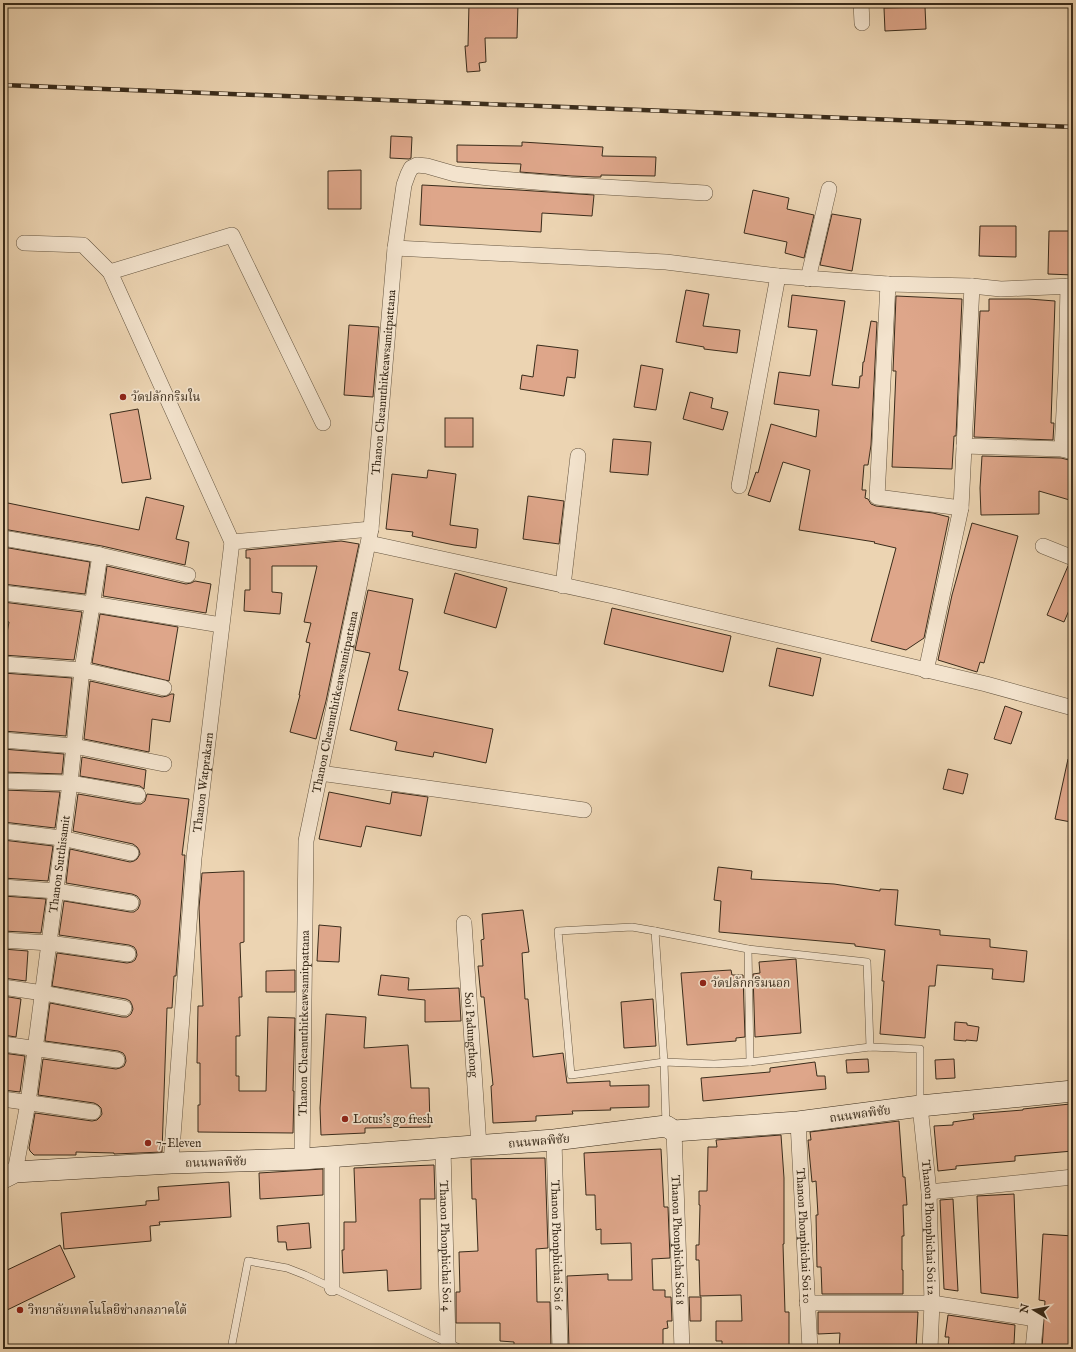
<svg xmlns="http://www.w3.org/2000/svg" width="1076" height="1352" font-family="'IM FELL English','Noto Serif Thai',serif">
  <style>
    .building { fill: #dea68a; stroke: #3a2c1b }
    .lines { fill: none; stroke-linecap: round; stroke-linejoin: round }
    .lane-casing { stroke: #665641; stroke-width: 8 }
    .street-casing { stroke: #665641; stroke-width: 16 }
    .secondary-casing { stroke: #3a2c1b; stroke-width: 22 }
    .lane { stroke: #f3e3cd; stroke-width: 7 }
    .street { stroke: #f3e3cd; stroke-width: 15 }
    .secondary { stroke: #f3e3cd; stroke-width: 21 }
    .rail-casing { stroke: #3a2c1b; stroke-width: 4.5 }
    .rail { stroke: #f3e3cd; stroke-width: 3; stroke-dasharray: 9; stroke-linecap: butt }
    .poi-dot { fill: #8f2418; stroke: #f3e3cd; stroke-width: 1.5 }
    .labels { text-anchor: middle; stroke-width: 3.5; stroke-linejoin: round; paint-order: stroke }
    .street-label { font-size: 12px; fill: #3a2c1b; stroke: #f3e3cd }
    .poi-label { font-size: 12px; fill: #3a2c1b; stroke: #f3e3cd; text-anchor: start }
  </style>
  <rect width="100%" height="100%" fill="#ecd4b2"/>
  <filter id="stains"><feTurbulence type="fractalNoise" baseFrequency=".005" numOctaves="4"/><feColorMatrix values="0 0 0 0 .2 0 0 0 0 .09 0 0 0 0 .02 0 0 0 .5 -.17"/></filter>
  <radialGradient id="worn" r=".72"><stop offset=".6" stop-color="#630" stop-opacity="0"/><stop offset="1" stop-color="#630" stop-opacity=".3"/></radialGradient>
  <g class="building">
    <polygon points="469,3 518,4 517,38 485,38 486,62 479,63 480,71 467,72 465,46 468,46"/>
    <polygon points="925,7 926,29 885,31 884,8"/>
    <polygon points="391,136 412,137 411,158 409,159 390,158"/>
    <polygon points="522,142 603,147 602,156 656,157 655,176 601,175 601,177 595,177 572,176 520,172 521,164 457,162 457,145 522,146"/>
    <polygon points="361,170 361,209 328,209 328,171"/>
    <polygon points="422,185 519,190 594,195 592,216 542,213 541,232 420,225"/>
    <polygon points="753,190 789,198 787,209 814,215 804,258 785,253 787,242 744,233"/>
    <polygon points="832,214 861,219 852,271 820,265"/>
    <polygon points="980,226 1016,226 1016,257 979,256"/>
    <polygon points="1049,231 1073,231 1073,275 1048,274"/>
    <polygon points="686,290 709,294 703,326 740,330 737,353 704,349 704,347 676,342"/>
    <polygon points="792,295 845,301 832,385 859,388 860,376 862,376 863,362 864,362 871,321 877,322 871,445 868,465 864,465 862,490 866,490 865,498 868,499 871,504 876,506 933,513 949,517 924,638 906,650 871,641 896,548 874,543 875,542 799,530 810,470 783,462 770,502 748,495 756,472 758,473 771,424 816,437 819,410 774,404 779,372 810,376 817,330 788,327"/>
    <polygon points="896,296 962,299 956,436 954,436 952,469 892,467 896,371 893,371"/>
    <polygon points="989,299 1029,299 1055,301 1051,423 1054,423 1053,440 974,437 980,311 989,311"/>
    <polygon points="349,325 379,327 373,397 344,395"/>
    <polygon points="537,345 578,350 575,378 567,377 564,396 520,389 522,375 533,377"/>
    <polygon points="641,365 663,369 656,410 634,407"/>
    <polygon points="690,392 713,398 711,408 728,412 723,430 683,419"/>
    <polygon points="138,409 151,479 122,483 110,414"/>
    <rect x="445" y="418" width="28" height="29"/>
    <polygon points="613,439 651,442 648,475 610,472"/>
    <polygon points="982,456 1061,458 1073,461 1073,501 1039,491 1039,514 981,515 980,488"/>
    <polygon points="428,470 456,474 450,525 478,529 476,548 454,545 412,536 413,532 386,529 392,474 427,478"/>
    <polygon points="528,496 564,501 559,544 523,539"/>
    <polygon points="146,497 184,506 176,539 189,542 185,565 102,546 3,529 3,502 139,530"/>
    <polygon points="972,523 1018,536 984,663 980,662 977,672 938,660 952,595"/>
    <polygon points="341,541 359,544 326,701 316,739 290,732 300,695 299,695 310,643 306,642 311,623 304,622 317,566 272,566 272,592 282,593 280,614 244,611 245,590 250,590 250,558 246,558 246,550"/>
    <polygon points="3,547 90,562 85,594 3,584"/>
    <polygon points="107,566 186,584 191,583 195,581 211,584 206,613 103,596"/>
    <polygon points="1068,566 1073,567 1073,601 1064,622 1047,615"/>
    <polygon points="455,573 507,588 496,628 444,613"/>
    <polygon points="368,590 413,599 399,670 408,672 398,710 493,729 486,763 434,752 433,757 395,750 397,742 350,730 370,653 355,650"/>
    <polygon points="3,602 82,612 74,660 3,655 9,622 3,621"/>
    <polygon points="612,608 731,636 723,672 604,644"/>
    <polygon points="100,614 178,627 169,681 92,663"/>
    <polygon points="777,648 821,658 813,696 769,686"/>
    <polygon points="3,673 72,678 66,736 3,731"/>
    <polygon points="90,681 162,697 167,696 171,694 174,694 170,722 152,719 149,752 84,739"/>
    <polygon points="1005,706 1022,712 1011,744 994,739"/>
    <polygon points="3,749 64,754 62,774 3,772"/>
    <polygon points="82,757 146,770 144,789 140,786 80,776"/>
    <polygon points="1068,759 1073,759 1073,814 1071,822 1055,819"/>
    <polygon points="948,769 968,774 963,794 943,789"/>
    <polygon points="3,790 60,792 55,828 3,822"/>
    <polygon points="329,792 390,804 392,792 428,797 421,836 366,826 361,847 319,839"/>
    <polygon points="78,794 136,804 141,804 145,801 147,794 189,799 182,855 185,855 176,976 174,976 172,1008 167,1008 162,1152 114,1154 114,1153 76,1152 76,1155 34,1155 30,1151 29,1148 35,1113 92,1121 97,1120 100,1117 102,1114 101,1108 98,1105 94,1103 38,1095 43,1059 116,1069 120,1068 124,1066 126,1061 125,1056 123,1053 118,1051 45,1041 50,1003 122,1017 127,1017 131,1014 133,1009 132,1005 130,1001 126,999 52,986 57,953 127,963 132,962 135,960 137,955 136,950 134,947 129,945 59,935 64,901 130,912 134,912 138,909 140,904 140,900 137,896 132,894 66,883 70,849 130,862 134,861 137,859 140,854 139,850 137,847 133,844 73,831"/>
    <polygon points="3,840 53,846 48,881 3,878"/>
    <polygon points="718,867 752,871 751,879 834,884 880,891 880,889 898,890 895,925 940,930 940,935 990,939 990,947 1027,951 1024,982 992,979 993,969 937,965 935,986 929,986 925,1038 880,1034 884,981 882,981 885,950 855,946 855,944 719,932 721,901 714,900"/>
    <polygon points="244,871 244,942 240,943 242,997 239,997 240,1036 236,1036 236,1076 239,1076 239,1091 266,1091 268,1017 295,1018 293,1091 294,1091 293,1133 198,1132 198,1105 200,1105 200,1063 197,1063 198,1006 203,1006 199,908 202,873"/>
    <polygon points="3,896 46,899 41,933 3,931"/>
    <polygon points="523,910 529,952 522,953 525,999 528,999 533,1057 563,1053 567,1083 610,1081 610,1086 649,1085 649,1107 610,1108 611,1110 572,1111 573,1114 536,1116 536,1121 493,1123 491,1086 493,1085 484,997 481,997 478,966 483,966 481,940 484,939 482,914"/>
    <polygon points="319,925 341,927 339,962 317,961"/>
    <polygon points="3,949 28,951 26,981 3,978"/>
    <polygon points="796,959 801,1033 755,1037 753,974 760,973 759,962"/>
    <polygon points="295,970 295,992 266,992 266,971"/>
    <polygon points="731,970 732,975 743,975 745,1037 736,1038 736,1041 687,1045 681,973"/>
    <polygon points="381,975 409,978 408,990 459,988 461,1021 425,1022 425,1000 378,995"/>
    <polygon points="3,996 21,999 16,1037 3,1035"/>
    <polygon points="653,999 656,1046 624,1048 621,1002"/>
    <polygon points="326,1014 366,1017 364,1048 408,1045 411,1088 429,1088 430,1127 365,1128 365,1133 321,1135 320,1108"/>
    <polygon points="955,1022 967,1023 967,1025 979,1027 977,1041 966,1040 966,1041 954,1040"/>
    <polygon points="3,1053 25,1056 20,1092 3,1090"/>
    <polygon points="868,1059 869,1072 847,1073 846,1060"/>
    <polygon points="954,1059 955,1078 936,1079 935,1060"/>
    <polygon points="815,1062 817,1076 825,1076 826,1089 703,1101 701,1078 770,1072 770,1068"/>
    <polygon points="1070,1104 1070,1106 1073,1106 1073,1151 1015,1156 1015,1161 956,1166 956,1169 938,1171 934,1126 953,1125 953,1122 974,1119 973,1114 1023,1110 1023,1109"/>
    <polygon points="899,1121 903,1177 905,1177 907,1205 903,1205 904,1236 902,1236 902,1270 903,1270 903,1294 822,1294 821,1267 817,1267 816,1215 818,1215 816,1181 812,1182 808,1140 811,1140 810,1132"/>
    <polygon points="781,1135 784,1178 784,1244 783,1244 785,1312 789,1312 789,1349 722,1349 722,1341 716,1341 716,1321 742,1321 741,1295 700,1296 699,1260 696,1260 696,1245 699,1245 700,1205 699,1205 699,1191 707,1191 708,1147 717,1147 716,1140"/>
    <polygon points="661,1149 664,1207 668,1207 670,1258 652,1259 653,1290 665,1290 665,1297 671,1297 672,1321 667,1321 668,1328 663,1329 663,1349 569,1349 567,1276 608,1274 608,1280 632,1280 631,1243 601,1244 601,1229 596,1230 595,1195 586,1195 584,1153"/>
    <polygon points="545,1158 548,1248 536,1249 537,1302 550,1302 551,1349 514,1349 514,1342 500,1341 500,1323 456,1323 456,1292 460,1292 459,1252 478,1251 476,1199 472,1199 471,1159"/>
    <polygon points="434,1165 435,1199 420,1199 421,1289 388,1291 387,1270 343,1273 342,1250 344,1250 344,1222 356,1222 354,1168"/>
    <polygon points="323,1169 323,1195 260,1199 259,1173"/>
    <polygon points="229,1182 231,1217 159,1222 160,1225 150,1226 151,1241 64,1249 61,1213 146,1205 146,1201 159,1200 158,1187"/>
    <polygon points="1014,1194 1018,1298 981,1293 977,1196"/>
    <polygon points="953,1199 958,1291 944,1289 940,1200"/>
    <polygon points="309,1223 311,1248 287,1250 286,1242 278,1242 277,1226"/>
    <polygon points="1043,1234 1073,1236 1073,1349 1042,1349 1045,1301 1039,1300"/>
    <polygon points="60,1245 75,1277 3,1312 3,1272"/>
    <polygon points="689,1297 701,1297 701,1321 690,1321"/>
    <polygon points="818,1312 918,1312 916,1349 839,1349 840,1333 818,1334"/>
    <polygon points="948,1315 1015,1325 1014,1344 1011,1344 1011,1349 948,1349 949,1337 945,1337"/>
  </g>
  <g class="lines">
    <g class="lane-casing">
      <g id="lane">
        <polyline points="655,931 632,927 558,931 571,1075 664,1062 714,1064 750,1062 870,1047 920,1049 920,1104"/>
        <polyline points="748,949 750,1062"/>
        <polyline points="666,1125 664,1062 655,931 748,949 867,962 870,1047"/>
        <polyline points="231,1349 248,1261 287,1268 305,1275 448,1343"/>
        <polyline points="441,1349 448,1343 459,1348"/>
      </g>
    </g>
    <g class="street-casing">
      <g id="street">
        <polyline points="861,3 862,23"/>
        <polyline points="24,243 83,245 110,272 232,542"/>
        <polyline points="395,248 666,262 778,276 888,284 972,286 1001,289 1073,286"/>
        <polyline points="110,272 232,235 323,423"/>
        <polyline points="808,279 829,189"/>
        <polyline points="888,284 877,497 961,508"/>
        <polyline points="964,446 1062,449 1073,452"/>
        <polyline points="1062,449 1066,373 1068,286"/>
        <polyline points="739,486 778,276"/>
        <polyline points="3,538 100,555 188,575"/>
        <polyline points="369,543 613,596 986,684 1073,708"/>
        <polyline points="1043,546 1073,558"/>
        <polyline points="563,586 578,456"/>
        <polyline points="3,593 93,604 221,625"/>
        <polyline points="3,664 82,670 164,688"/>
        <polyline points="926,671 961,508 972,286"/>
        <polyline points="3,740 74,746 164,764"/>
        <polyline points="320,773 584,810"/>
        <polyline points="3,781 70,783 138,795"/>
        <polyline points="3,831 61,838 131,853"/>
        <polyline points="3,887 56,891 131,903"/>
        <path id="s1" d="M464 923 479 1146"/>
        <polyline points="3,940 49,943 128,954"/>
        <polyline points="3,987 43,993 124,1008"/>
        <polyline points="3,1044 117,1060"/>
        <polyline points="3,1099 93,1112"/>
        <path id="s2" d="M920 1106 929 1192 932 1303 930 1349"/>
        <path id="s3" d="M798 1122 810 1349"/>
        <path id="s4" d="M674 1131 682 1349"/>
        <path id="s5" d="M554 1140 560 1349"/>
        <path id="s6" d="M443 1148 448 1343"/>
        <polyline points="332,1157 332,1288"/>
        <path id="s7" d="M302 1159 306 841 371 529 395 248 404 185 408 174 411 168 417 165 427 166 455 174 489 178 571 185 705 193"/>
        <path id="s8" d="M171 1163 194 858 232 542 371 529"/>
        <path id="s9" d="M15 1172 28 1103 70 783 82 670 100 555"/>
        <polyline points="929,1192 1073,1177"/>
        <polyline points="807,1303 932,1303 1036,1319 1033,1349"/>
      </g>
    </g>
    <g class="secondary-casing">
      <polyline id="secondary" points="3,1178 15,1172 171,1163 302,1159 554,1140 666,1126 674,1131 798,1122 920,1106 1073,1091"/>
    </g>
    <use href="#lane" class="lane"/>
    <use href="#street" class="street"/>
    <use href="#secondary" class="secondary"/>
    <g class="rail-casing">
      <polyline id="rail" points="3,85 1073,127"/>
    </g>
    <use href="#rail" class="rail"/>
  </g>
  <g class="poi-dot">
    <circle cx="123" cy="397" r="4"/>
    <circle cx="703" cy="983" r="4"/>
    <circle cx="345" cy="1119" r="4"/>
    <circle cx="148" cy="1143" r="4"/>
    <circle cx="20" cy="1310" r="4"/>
  </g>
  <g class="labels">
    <g class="street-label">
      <text dy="4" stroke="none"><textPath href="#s7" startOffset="784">Thanon Cheanuthitkeawsamitpattana</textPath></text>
      <text dy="4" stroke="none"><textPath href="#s7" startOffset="460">Thanon Cheanuthitkeawsamitpattana</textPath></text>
      <text dy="4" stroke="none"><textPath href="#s8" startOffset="382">Thanon Watprakarn</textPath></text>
      <text dy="4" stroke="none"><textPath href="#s9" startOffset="311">Thanon Sutthisamit</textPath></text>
      <text dy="4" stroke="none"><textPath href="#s7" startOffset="136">Thanon Cheanuthitkeawsamitpattana</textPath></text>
      <text dy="4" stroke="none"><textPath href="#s1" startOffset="112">Soi Padungthong</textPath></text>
      <text transform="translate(860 1114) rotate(-8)" y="4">ถนนพลพิชัย</text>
      <text transform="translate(539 1141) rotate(-5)" y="4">ถนนพลพิชัย</text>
      <text transform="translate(216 1162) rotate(-2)" y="4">ถนนพลพิชัย</text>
      <text dy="4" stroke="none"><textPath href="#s2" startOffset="122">Thanon Phonphichai Soi 12</textPath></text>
      <text dy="4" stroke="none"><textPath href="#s3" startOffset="114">Thanon Phonphichai Soi 10</textPath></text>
      <text dy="4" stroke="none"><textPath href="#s4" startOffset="109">Thanon Phonphichai Soi 8</textPath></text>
      <text dy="4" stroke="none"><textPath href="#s5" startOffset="105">Thanon Phonphichai Soi 6</textPath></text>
      <text dy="4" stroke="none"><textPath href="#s6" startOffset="98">Thanon Phonphichai Soi 4</textPath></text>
    </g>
    <g class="poi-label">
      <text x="131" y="401">วัดปลักกริมใน</text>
      <text x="711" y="987">วัดปลักกริมนอก</text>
      <text x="353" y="1123">Lotus's go fresh</text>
      <text x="156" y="1147">7-Eleven</text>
      <text x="28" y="1314">วิทยาลัยเทคโนโลยีช่างกลภาคใต้</text>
    </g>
  </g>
  <rect width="1076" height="1352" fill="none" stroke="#ecd4b2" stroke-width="16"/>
  <rect x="4" y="4" width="1068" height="1344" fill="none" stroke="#3a2c1b" stroke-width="2"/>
  <rect x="8" y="8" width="1060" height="1336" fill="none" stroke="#3a2c1b"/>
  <g transform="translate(1034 1310) rotate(280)" stroke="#f3e3cd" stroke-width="3" paint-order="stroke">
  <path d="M0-3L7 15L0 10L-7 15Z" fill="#3a2c1b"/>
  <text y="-6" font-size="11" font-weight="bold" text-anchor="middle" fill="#3a2c1b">N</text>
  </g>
  <rect width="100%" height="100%" filter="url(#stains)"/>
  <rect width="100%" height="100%" fill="url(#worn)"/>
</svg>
